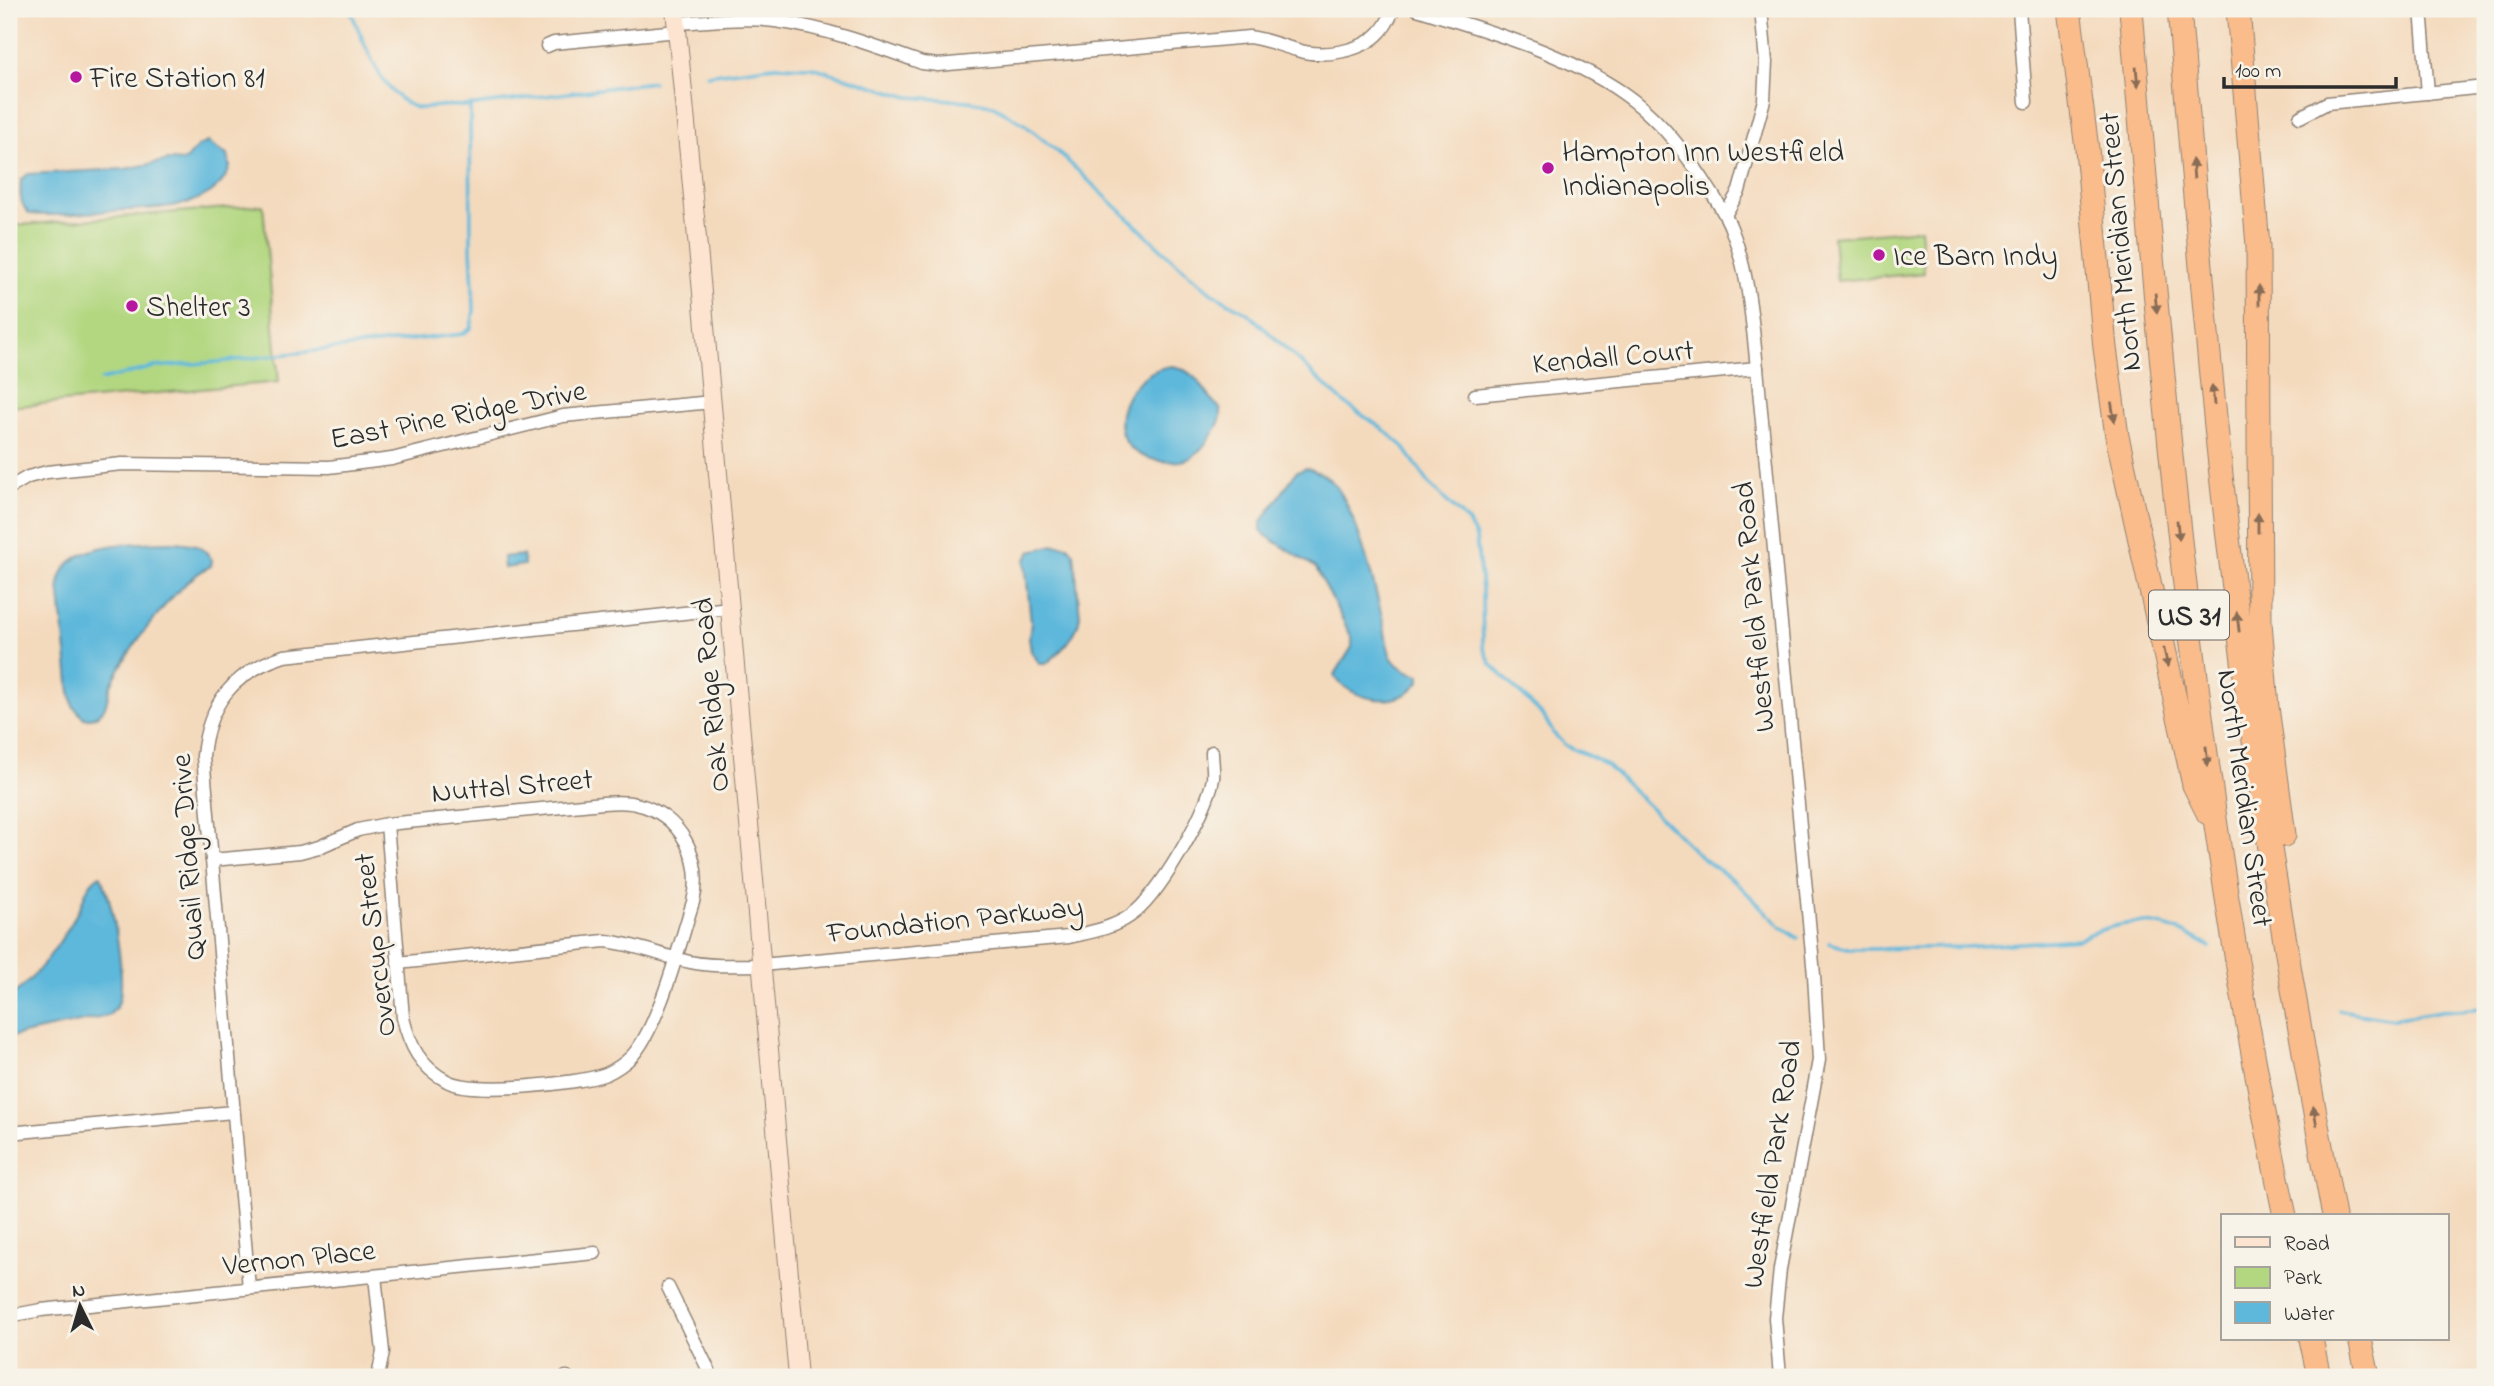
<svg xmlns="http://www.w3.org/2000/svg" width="2494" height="1386" font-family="'Indie Flower',sans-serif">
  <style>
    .green { fill: #b2d780; stroke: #6e8156; stroke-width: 2 }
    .water { fill: #5db8db; stroke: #447283; stroke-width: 2 }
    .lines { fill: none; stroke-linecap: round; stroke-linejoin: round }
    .stream { stroke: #5db8db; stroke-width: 3.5 }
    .street-casing { stroke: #908274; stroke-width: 15 }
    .secondary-casing { stroke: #908274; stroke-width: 20 }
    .highway-casing { stroke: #908274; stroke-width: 25 }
    .street { stroke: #fff; stroke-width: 12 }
    .secondary { stroke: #fde4d1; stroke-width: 18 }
    .highway { stroke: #fabc8b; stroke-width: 23 }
    .oneway { fill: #886c56 }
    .poi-dot { fill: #b5179e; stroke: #f7f3e8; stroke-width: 2.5 }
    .labels { text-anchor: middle; stroke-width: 6; stroke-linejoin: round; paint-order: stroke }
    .shield { fill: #f7f3e8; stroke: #686764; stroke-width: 2 }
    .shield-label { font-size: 28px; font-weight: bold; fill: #2b2b2b }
    .poi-label { font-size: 30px; fill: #2b2b2b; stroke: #f7f3e8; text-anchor: start }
    .street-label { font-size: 30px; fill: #2b2b2b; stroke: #f7f3e8 }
  </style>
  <rect width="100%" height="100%" fill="#f7f3e8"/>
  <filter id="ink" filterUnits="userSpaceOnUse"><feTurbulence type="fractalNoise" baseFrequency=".0143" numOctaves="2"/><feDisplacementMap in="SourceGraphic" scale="14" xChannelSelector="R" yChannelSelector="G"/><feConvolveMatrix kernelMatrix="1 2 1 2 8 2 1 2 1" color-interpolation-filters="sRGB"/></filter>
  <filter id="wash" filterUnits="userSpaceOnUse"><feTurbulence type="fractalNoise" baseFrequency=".00686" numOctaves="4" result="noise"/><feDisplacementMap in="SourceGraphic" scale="28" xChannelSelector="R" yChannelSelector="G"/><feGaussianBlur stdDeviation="1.57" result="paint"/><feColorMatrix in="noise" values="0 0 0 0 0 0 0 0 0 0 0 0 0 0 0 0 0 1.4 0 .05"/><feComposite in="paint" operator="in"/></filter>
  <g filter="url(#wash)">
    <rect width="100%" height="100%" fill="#f4dabd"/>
    <g class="green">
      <polygon points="263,205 279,382 9,407 9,226"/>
      <polygon points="1920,229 1924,273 1837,281 1833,237"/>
    </g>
    <g class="water">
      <path d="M208 142 227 155 230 167C215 212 149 208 111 211 84 213 57 217 30 214 19 205 20 193 21 180L28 174 125 169 170 160 182 161 187 159 198 146Z"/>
      <path d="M1172 366C1192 369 1201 385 1212 400 1215 405 1220 405 1221 412 1223 424 1199 455 1188 459 1180 462 1170 462 1161 461 1092 451 1121 371 1172 366Z"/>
      <path d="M1306 468C1316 470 1327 476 1334 484 1356 509 1374 583 1382 617 1385 628 1386 643 1390 654 1395 667 1407 672 1420 675V681C1415 686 1409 693 1402 696 1379 705 1349 696 1334 676L1352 647V638L1316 568 1265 535 1261 531V523L1297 471Z"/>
      <path d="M170 542C189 543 202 543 212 560L211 566C177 581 127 651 111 685 108 692 108 703 103 710 98 716 91 719 84 718L73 706 70 692 59 585C64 540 136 543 170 542Z"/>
      <path d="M1054 545 1068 546 1074 553 1080 616C1077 637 1061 651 1046 664H1040L1031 651 1029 638 1031 623 1025 561 1031 551Z"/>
      <polygon points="523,555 524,565 504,568 503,557"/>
      <path d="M100 875C113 896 127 982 118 1004 115 1010 112 1013 107 1016L9 1037V996C34 984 67 933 80 907 86 894 87 883 100 875Z"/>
    </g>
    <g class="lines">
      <g class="stream">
        <path d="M350 9C363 39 380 94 414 107 424 111 431 106 440 106 449 105 458 106 467 106L653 82"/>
        <polyline points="707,75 774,66 812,67 909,97 968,101 992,105 1024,124 1057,151 1173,260 1212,293 1249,314 1343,402 1380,427 1402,445 1431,486 1468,522 1476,537 1482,589 1483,646 1491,664 1544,717 1554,734 1565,745 1606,764 1702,858 1736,882 1780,926 1798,938"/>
        <polyline points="101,380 154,367 218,362 463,334 471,328 474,310 471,248 470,105"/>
        <path d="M1829 943 1851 949H1872L1966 947 2079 939C2129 915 2164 918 2210 947"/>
        <polyline points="2339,1010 2393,1019 2441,1011 2485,1008"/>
      </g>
    </g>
  </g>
  <g filter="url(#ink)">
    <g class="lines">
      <g class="street-casing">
        <g id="street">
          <path d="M1417 9C1485 30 1564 52 1623 93 1655 115 1680 145 1702 178 1712 194 1724 210 1731 228 1749 273 1752 321 1757 368L1814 975 1819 1060 1780 1269 1775 1318 1780 1377"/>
          <polyline points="2019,9 2026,102"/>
          <polyline points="2421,9 2428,93"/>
          <path d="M677 23C709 21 743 17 775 21 826 28 873 45 922 63L938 65 1249 37C1266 39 1281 46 1297 50 1322 58 1362 52 1380 32 1386 26 1390 17 1394 9"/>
          <polyline points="547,46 554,43 678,31"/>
          <polyline points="2300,117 2327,103 2485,87"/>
          <polyline points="1725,215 1739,191 1764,100 1766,62 1761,9"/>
          <polyline points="1475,395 1757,368"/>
          <polyline points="9,488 28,477 47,472 122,464 329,467 392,459 563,416 712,402"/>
          <path d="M212 860 300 852 319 847 358 830 387 824 603 803C614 802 626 801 636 804 681 814 704 860 693 902 680 942 659 1027 632 1056 625 1063 615 1070 606 1074 579 1084 471 1095 447 1081 420 1067 410 1046 403 1018L387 824"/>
          <path d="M398 963 605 941C635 944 662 956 690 962 713 967 738 965 761 965L1069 937C1090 932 1111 929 1130 916 1158 898 1207 812 1213 779 1214 771 1212 761 1212 752"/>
          <polyline points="9,1133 233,1112"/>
          <polyline points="375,1276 383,1352 378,1377"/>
          <polyline points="668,1287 712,1377"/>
          <path d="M249 1288 203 756C208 703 234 672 284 656L730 608"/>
          <polyline points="9,1316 41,1310 595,1253"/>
          <polyline points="566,1377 567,1377"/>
        </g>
      </g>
      <g class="secondary-casing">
        <polyline id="secondary" points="675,9 699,259 798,1377"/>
      </g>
      <g class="highway-casing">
        <g id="highway">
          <polyline points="2069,9 2087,149 2105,348 2117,436 2194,785 2208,813"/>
          <path d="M2131 9C2164 413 2200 819 2285 1216"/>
          <path d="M2179 9C2195 194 2209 379 2231 563 2256 782 2293 1000 2334 1216"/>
          <polyline points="2238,9 2258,246 2260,622 2267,707 2284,835"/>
          <polyline points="2311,1339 2319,1377"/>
          <polyline points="2360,1339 2368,1377"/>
        </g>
      </g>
      <use href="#street" class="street"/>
      <use href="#secondary" class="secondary"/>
      <use href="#highway" class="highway"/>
    </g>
    <defs><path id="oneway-solid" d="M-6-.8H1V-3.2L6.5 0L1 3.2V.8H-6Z" transform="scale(1.75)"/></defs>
    <g class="oneway">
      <use href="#oneway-solid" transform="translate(2137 77) rotate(85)"/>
      <use href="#oneway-solid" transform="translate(2193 169) rotate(-95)"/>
      <use href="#oneway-solid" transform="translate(2259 295) rotate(-90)"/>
      <use href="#oneway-solid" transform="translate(2156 303) rotate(85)"/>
      <use href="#oneway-solid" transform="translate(2213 395) rotate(-96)"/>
      <use href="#oneway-solid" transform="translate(2113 412) rotate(81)"/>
      <use href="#oneway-solid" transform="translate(2258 523) rotate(-90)"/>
      <use href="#oneway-solid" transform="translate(2178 530) rotate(84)"/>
      <use href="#oneway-solid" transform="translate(2238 622) rotate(-97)"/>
      <use href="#oneway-solid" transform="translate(2166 658) rotate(77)"/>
      <use href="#oneway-solid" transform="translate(2207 756) rotate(84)"/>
      <use href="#oneway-solid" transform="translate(2315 1116) rotate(-100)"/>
    </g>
  </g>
  <g class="poi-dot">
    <circle cx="76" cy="77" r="7"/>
    <circle cx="1548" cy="168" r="7"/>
    <circle cx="1879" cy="255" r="7"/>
    <circle cx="132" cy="306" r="7"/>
  </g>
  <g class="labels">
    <rect class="shield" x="2149" y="590.5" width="80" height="49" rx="5"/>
    <g class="shield-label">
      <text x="2189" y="625">US 31</text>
    </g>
    <g class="poi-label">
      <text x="90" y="87">Fire Station 81</text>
      <text x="1562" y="161">Hampton Inn Westfield<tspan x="1562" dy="34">Indianapolis</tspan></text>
      <text x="1893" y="265">Ice Barn Indy</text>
      <text x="146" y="316">Shelter 3</text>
    </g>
    <g class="street-label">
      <text transform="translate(2119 242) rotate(-95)" y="10">North Meridian Street</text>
      <text transform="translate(1613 356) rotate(-5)" y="10">Kendall Court</text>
      <text transform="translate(458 414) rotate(-11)" y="10">East Pine Ridge Drive</text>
      <text transform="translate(1753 607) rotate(-95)" y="10">Westfield Park Road</text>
      <text transform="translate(710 695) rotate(-95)" y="10">Oak Ridge Road</text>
      <text transform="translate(512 785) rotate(-5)" y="10">Nuttal Street</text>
      <text transform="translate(2246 798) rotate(82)" y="10">North Meridian Street</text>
      <text transform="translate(187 857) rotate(-94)" y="10">Quail Ridge Drive</text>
      <text transform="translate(955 919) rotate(-6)" y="10">Foundation Parkway</text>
      <text transform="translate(374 945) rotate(-97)" y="10">Overcup Street</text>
      <text transform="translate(1771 1164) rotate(-81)" y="10">Westfield Park Road</text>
      <text transform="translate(299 1257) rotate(-6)" y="10">Vernon Place</text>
    </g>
  </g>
  <rect width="2494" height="1386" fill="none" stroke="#f7f3e8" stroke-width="35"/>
  <rect x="2221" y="1214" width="228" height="126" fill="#f7f3e8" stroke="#a5a39c" stroke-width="2"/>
  <rect x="2235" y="1237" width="35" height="10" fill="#fde4d1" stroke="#a5a39c" stroke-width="2"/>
  <text x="2284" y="1250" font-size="21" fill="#2b2b2b">Road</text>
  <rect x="2235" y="1267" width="35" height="21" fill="#b2d780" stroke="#a5a39c" stroke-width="2"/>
  <text x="2284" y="1284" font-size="21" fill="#2b2b2b">Park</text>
  <rect x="2235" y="1302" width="35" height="21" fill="#5db8db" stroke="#a5a39c" stroke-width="2"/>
  <text x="2284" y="1320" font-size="21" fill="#2b2b2b">Water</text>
  <g transform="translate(80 1306) rotate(355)" stroke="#f7f3e8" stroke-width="5" paint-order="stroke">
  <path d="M0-5L12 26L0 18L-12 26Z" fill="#2b2b2b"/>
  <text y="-10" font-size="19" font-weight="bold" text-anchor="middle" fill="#2b2b2b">N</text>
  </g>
  <path d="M2224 77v10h172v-10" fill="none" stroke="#2b2b2b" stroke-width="3.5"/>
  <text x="2235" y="77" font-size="21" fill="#2b2b2b" stroke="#f7f3e8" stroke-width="5" paint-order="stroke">100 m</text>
</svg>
